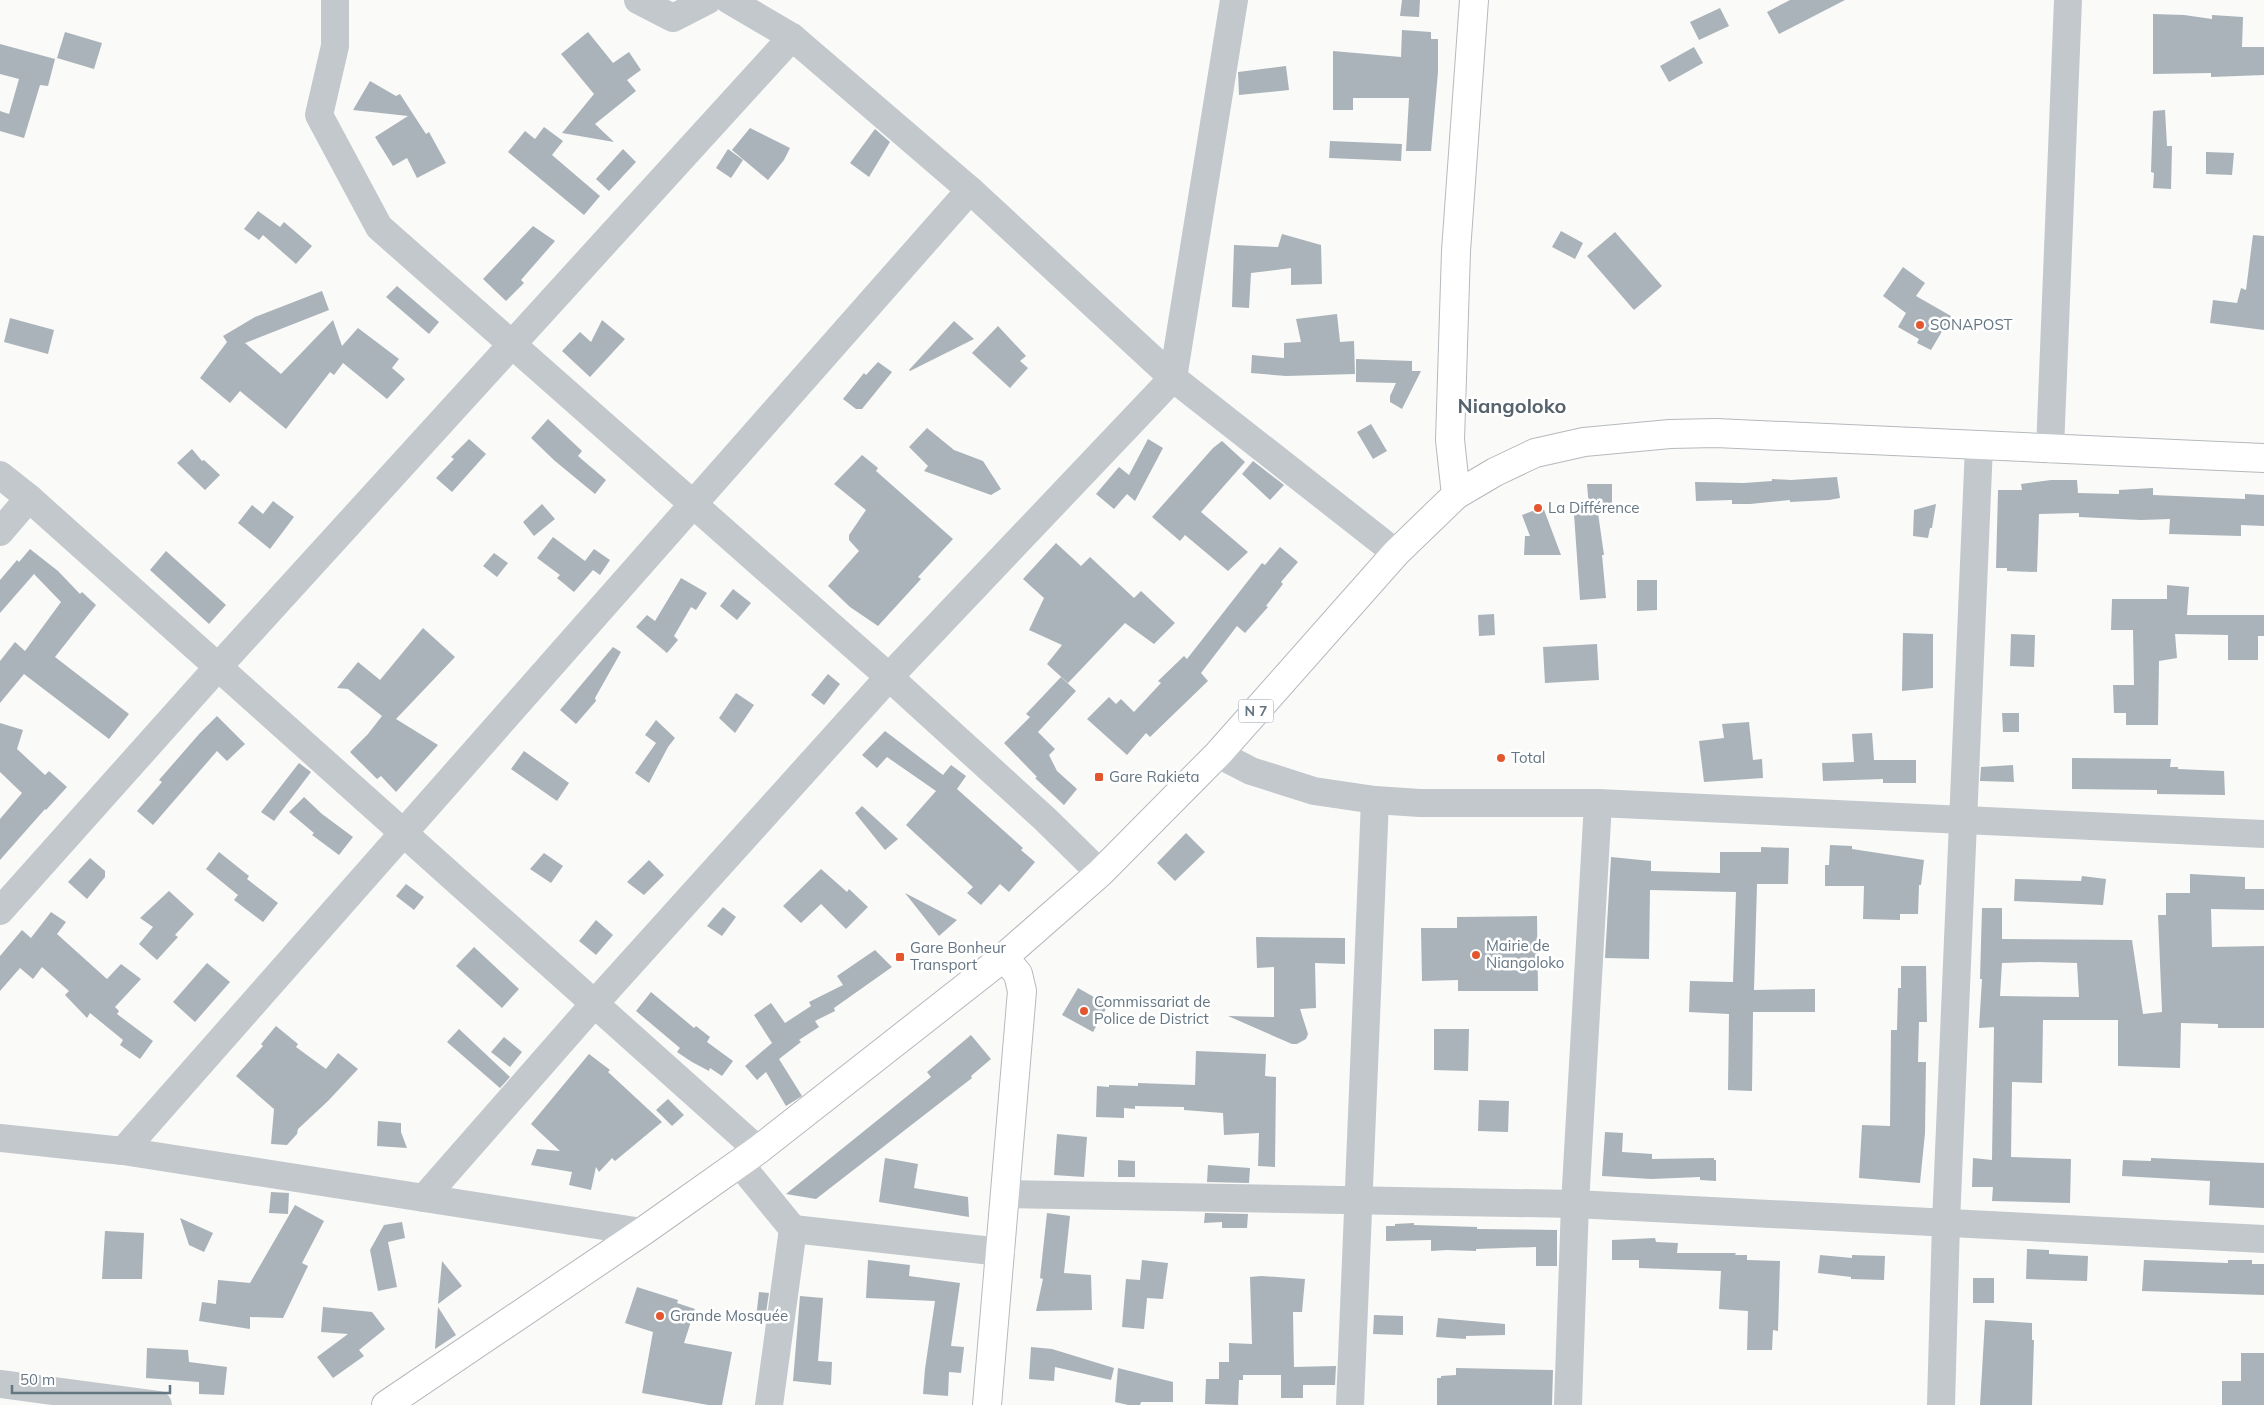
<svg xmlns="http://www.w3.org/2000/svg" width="2264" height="1405" font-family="Mulish,sans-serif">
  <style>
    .building { fill: #aab3b9; fill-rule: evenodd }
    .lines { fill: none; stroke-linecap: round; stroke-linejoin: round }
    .major-casing { stroke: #b5babe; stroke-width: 30 }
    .highway-casing { stroke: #b4b9bd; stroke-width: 30 }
    .minor { stroke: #c3c8cc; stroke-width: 28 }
    .major { stroke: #fff; stroke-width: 28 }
    .highway { stroke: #fff; stroke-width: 28 }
    .poi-dot { fill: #e4572e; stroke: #fff; stroke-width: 2 }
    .labels { text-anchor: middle; stroke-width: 5; stroke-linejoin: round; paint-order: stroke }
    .shield { fill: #fff; stroke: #939fa8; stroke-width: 1 }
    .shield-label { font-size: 14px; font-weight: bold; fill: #657683 }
    .poi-label { font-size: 15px; fill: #657683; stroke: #fff; text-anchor: start }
    .district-label { font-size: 20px; font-weight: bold; fill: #57646e; stroke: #fff }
  </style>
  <rect width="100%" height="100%" fill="#fafaf8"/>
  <g class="building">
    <polygon points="1402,0 1420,0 1419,17 1400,16"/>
    <polygon points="1790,0 1845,0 1779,34 1767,12"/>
    <polygon points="1720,8 1729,26 1699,40 1690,22"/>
    <polygon points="2153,14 2184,15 2212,19 2212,15 2243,17 2242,47 2264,47 2264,75 2211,77 2211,73 2153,74"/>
    <polygon points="1402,30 1431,32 1431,39 1438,39 1438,72 1431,151 1406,151 1409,98 1353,98 1353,110 1333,110 1333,51 1401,57"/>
    <polygon points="65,32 102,43 94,69 57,58"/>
    <polygon points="588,32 613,63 629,52 641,70 627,80 636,91 595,124 614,142 562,133 594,94 561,54"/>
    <polygon points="0,44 55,59 48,86 40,85 24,138 0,131 0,111 9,114 19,79 0,74"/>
    <polygon points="1694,47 1703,63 1669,82 1660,66"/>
    <polygon points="1286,66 1289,90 1239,95 1238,72"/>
    <polygon points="370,81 396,96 400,94 426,134 429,132 446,163 417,178 407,158 393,166 375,137 408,116 353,110"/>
    <polygon points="2165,110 2167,146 2172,146 2171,189 2153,188 2154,173 2151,172 2153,111"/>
    <polygon points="544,127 563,141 552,155 600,196 584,215 508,152 525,131 535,139"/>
    <polygon points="750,128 790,148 784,160 768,180 732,150"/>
    <polygon points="875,129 890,142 869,177 850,163"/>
    <polygon points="1330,141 1402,144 1401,161 1329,158"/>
    <polygon points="623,149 636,162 609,191 596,179"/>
    <polygon points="728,149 743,160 731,178 716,168"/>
    <polygon points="2206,152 2234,153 2232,175 2206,174"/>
    <polygon points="258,211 280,227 284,222 312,246 296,264 263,235 259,240 244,229"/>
    <polygon points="533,226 555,241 521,280 524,283 506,301 483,279"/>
    <polygon points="1561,231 1583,243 1575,259 1552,247"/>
    <polygon points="1615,232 1662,286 1634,310 1587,256"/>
    <polygon points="1282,234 1321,245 1322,284 1291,285 1291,268 1251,273 1249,308 1232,307 1234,245 1278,247"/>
    <polygon points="2253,235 2264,236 2264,330 2210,323 2213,300 2237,303 2241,288 2246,290"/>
    <polygon points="1903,267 1925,283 1916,296 1951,316 1931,350 1917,343 1919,339 1898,327 1906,313 1883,296"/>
    <polygon points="397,286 439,322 429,334 386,297"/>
    <polygon points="322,291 329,310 245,343 281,374 333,320 342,346 358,328 399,359 392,368 405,379 387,399 343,363 334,375 330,372 286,429 240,391 230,403 200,378 227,342 223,336 255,317"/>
    <polygon points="1337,314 1340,342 1354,341 1355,374 1286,376 1251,373 1252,355 1284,358 1284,343 1301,342 1296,319"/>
    <polygon points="10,318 54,330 48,354 4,342"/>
    <polygon points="602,320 625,339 590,377 562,351 580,332 591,342"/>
    <polygon points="954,321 974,339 910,371 909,370"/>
    <polygon points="998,326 1026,356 1020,361 1028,368 1010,388 972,353"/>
    <polygon points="1356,359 1412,361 1412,371 1421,371 1402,409 1390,402 1390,396 1396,383 1356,382"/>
    <polygon points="878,362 892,372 862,409 856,409 843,399 864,373 866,375"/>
    <polygon points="548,419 582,451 578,456 606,480 595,494 555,461 531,438"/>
    <polygon points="1371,424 1387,451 1373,459 1357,432"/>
    <polygon points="927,428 954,450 983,461 1001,489 991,495 924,471 928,466 909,447"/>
    <polygon points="469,439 486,454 452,492 436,478 454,459 451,457"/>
    <polygon points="1148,439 1163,448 1135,501 1127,494 1114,509 1096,494 1119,467 1129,475"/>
    <polygon points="1222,441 1245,462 1201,512 1248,552 1228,571 1185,535 1180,541 1152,517 1213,448"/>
    <polygon points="192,449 202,461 204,460 220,475 205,490 177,463"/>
    <polygon points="862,455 878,468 876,471 953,539 918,577 921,579 878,626 850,607 828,586 859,551 849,540 849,535 866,510 834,484"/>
    <polygon points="1253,461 1284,485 1270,500 1242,474"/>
    <polygon points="1837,477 1840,498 1829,500 1790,502 1790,500 1750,504 1732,504 1732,500 1696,501 1695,482 1744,483 1772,481 1772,479 1791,480"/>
    <polygon points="2051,480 2077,480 2078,493 2119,494 2119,490 2153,488 2153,495 2245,499 2245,494 2264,495 2264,526 2241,525 2241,536 2169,534 2170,519 2141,520 2079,517 2079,513 2039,514 2037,572 2007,571 2007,568 1996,568 1998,490 2022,490 2021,484"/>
    <polygon points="1587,484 1612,484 1612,509 1589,508"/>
    <polygon points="273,501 294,517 270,549 238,523 252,505 263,514"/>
    <polygon points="542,504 555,519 534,536 523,522"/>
    <polygon points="1936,504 1932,528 1930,528 1928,538 1913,536 1914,510"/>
    <polygon points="1543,507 1561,555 1524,555 1525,536 1530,536 1522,515"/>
    <polygon points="1598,513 1604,555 1602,555 1606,598 1580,600 1574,514"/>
    <polygon points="553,537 585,561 594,549 610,560 600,575 593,570 574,592 557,578 560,575 537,558"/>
    <polygon points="1056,543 1081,566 1090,557 1134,598 1141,591 1175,623 1154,644 1125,623 1068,683 1047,664 1062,645 1029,630 1044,598 1023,579"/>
    <polygon points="1280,547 1298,562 1281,582 1283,584 1266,606 1268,607 1245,633 1237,626 1201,673 1208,681 1150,737 1146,733 1127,755 1087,719 1109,697 1116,704 1121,699 1134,712 1161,683 1158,681 1184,656 1187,659 1262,563 1265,565"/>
    <polygon points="30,549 58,571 80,594 82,592 96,605 55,657 129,714 109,739 24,674 0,703 0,661 15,642 25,651 61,602 34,574 0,613 0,580 17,560 19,562"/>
    <polygon points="166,551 226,605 209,624 150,570"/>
    <polygon points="494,553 508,563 497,577 483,566"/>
    <polygon points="681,578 707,593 696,610 691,607 674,636 678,640 667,653 636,627 647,615 655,621"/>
    <polygon points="1637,580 1657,580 1657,610 1637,611"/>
    <polygon points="2167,585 2189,587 2187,615 2264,615 2264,636 2258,636 2258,660 2228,660 2228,635 2175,634 2177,658 2159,661 2158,725 2126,725 2126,713 2114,713 2113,685 2134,685 2133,630 2111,630 2112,599 2167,599"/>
    <polygon points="733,589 751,603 737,620 720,606"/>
    <polygon points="1494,614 1495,635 1479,636 1478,615"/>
    <polygon points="423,628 455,657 396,719 438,745 396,792 381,776 377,779 350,752 368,734 382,716 348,689 337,688 358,662 380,680"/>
    <polygon points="1903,633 1933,634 1933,688 1902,691"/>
    <polygon points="2011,634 2035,635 2034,667 2010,666"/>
    <polygon points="1597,644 1599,680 1545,683 1543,647"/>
    <polygon points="613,647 621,652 595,698 596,701 576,724 560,710"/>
    <polygon points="828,674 840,684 824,705 811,695"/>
    <polygon points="1061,677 1076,691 1038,732 1055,749 1049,755 1057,771 1077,789 1064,805 1035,778 1037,777 1004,743 1030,717 1026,714"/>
    <polygon points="736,693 754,705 735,733 719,718"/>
    <polygon points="2002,713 2019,713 2019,732 2003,732"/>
    <polygon points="217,716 245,744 227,761 217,751 153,825 137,811 162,782 159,780 200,733"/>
    <polygon points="656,720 675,738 668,747 649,783 635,773 656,743 645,735"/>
    <polygon points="1749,722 1753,760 1762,759 1763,778 1704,782 1699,741 1724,738 1722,724"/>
    <polygon points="0,723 23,730 17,749 45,775 49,771 67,787 46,810 45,809 0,860 0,819 22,793 0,772"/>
    <polygon points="885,731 943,775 951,765 966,776 957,789 1023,848 1021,850 1035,862 1009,892 1000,884 981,905 967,893 973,887 906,825 936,791 887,757 877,768 862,755"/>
    <polygon points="1872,733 1874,760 1916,760 1916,783 1883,783 1883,779 1823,781 1822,763 1854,762 1852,734"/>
    <polygon points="524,751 569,783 557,801 511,769"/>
    <polygon points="2072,758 2171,759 2170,767 2178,767 2178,769 2224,771 2225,795 2157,794 2157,790 2072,789"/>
    <polygon points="299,763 311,772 274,821 261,812"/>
    <polygon points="2013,765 2014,782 1980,781 1981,767"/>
    <polygon points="304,797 322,814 353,837 339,855 312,835 314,833 289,812"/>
    <polygon points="862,806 898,839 885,850 855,813"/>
    <polygon points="1186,833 1205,852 1175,881 1157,863"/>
    <polygon points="1830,845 1852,846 1852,849 1924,860 1921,885 1919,885 1918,914 1900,914 1900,920 1863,919 1864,886 1825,886 1825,865 1829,865"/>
    <polygon points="1761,847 1789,848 1788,884 1757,884 1754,990 1815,989 1815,1012 1753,1012 1752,1091 1728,1090 1729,1014 1689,1012 1690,981 1733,982 1736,892 1650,890 1649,959 1605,958 1611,857 1651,861 1651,871 1720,873 1720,852 1761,852"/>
    <polygon points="219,852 249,876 247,879 278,903 263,922 234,900 238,895 206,869"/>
    <polygon points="544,853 563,866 551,883 530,869"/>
    <polygon points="90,858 105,871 105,877 87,899 68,882"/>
    <polygon points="649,860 664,875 644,895 627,882"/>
    <polygon points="821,869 847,892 849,889 868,907 846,929 821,904 801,923 783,906"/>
    <path d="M2190 874 2245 877V889H2264V910L2211 909 2212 947 2264 946V1028H2218V1024L2181 1023 2180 1068 2118 1066V1020H2043L2042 1083 2012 1082 2011 1157 2071 1159 2070 1203 1992 1201 1993 1187H1972L1973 1158 1992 1160 1994 1027 1979 1028 1982 979H1980L1982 908H2002V939L2132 940 2143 1014 2162 1012 2158 915H2166V893H2190ZM2038 962 2077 963 2079 997 2000 996 2002 963Z"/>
    <polygon points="2082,876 2106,879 2103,905 2014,901 2015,879 2081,881"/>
    <polygon points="406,884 424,897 414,910 396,896"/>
    <polygon points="169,891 194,914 175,935 178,937 157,960 139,944 153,927 140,918"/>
    <polygon points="905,893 957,920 939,936"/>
    <polygon points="723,907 736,917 722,936 707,926"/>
    <polygon points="51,912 66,922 57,934 107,979 121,964 141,979 115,1007 119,1011 117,1014 153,1041 140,1059 120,1045 123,1040 90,1013 87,1018 65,995 69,991 42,967 33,979 20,968 0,991 0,956 22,930 31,938"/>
    <polygon points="1537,916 1538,991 1458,991 1458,980 1422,981 1421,928 1457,928 1457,917"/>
    <polygon points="596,920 613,935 596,955 579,941"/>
    <polygon points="1256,937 1345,938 1345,964 1315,963 1316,1008 1300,1009 1308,1034 1306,1039 1297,1044 1292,1044 1228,1016 1274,1017 1274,967 1257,968"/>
    <polygon points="474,947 519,989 502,1008 456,966"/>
    <polygon points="875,950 892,967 834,1008 835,1011 815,1021 819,1027 799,1040 801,1042 779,1059 802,1096 786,1106 766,1072 757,1080 745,1066 772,1043 754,1015 771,1003 785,1023 811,1006 809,1002 843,985 837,976"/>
    <polygon points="207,963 230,982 195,1022 173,1002"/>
    <polygon points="1901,966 1926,966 1927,1022 1919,1022 1918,1062 1926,1062 1925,1133 1920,1183 1859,1178 1862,1125 1890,1126 1891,1030 1897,1030 1898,988 1901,988"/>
    <polygon points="1078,988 1108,1005 1093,1032 1062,1015"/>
    <polygon points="651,992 694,1028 696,1026 710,1037 707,1042 733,1061 722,1076 710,1068 709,1071 692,1062 677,1052 680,1048 636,1011"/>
    <polygon points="276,1026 298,1044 296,1047 326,1069 338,1053 358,1069 328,1101 298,1129 297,1134 287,1145 271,1144 274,1109 236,1076 263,1046 261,1044"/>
    <polygon points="459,1029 510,1077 500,1088 447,1042"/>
    <polygon points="1434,1029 1469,1029 1468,1071 1434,1070"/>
    <polygon points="971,1035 991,1059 971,1076 972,1078 816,1199 786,1194 931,1077 927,1072"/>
    <polygon points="504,1037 522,1052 510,1067 491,1052"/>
    <polygon points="1196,1051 1266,1054 1265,1076 1276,1077 1275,1167 1258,1166 1259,1133 1224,1135 1223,1113 1184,1110 1184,1107 1135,1106 1135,1109 1124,1108 1124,1118 1096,1117 1097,1086 1109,1087 1109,1085 1138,1086 1138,1083 1195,1085"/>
    <polygon points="589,1054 610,1070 608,1072 662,1122 615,1161 612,1158 599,1172 596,1167 591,1190 569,1185 572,1172 531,1165 537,1149 560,1151 531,1124"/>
    <polygon points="668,1099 684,1115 672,1126 656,1110"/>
    <polygon points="1479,1100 1509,1101 1508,1132 1478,1131"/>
    <polygon points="378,1121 401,1123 401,1132 407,1148 377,1146"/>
    <polygon points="1605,1132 1623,1133 1622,1152 1652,1154 1652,1159 1714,1158 1714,1160 1716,1160 1716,1181 1700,1180 1700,1177 1651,1179 1602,1176"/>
    <polygon points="1057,1134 1087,1137 1084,1177 1054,1175"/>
    <polygon points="885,1158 918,1164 914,1188 968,1197 969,1217 879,1202"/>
    <polygon points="2151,1158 2264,1163 2264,1208 2209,1205 2210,1181 2122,1176 2123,1160 2151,1161"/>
    <polygon points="1118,1160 1135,1161 1135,1177 1118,1177"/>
    <polygon points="1208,1165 1250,1168 1249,1183 1207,1182"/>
    <polygon points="271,1192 289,1193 288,1214 269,1213"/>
    <polygon points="295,1205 324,1221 302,1263 308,1266 283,1318 250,1317 250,1329 199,1321 202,1302 216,1304 218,1280 250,1283"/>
    <polygon points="1047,1213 1070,1216 1064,1273 1091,1275 1092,1310 1036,1311 1043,1279 1040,1278"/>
    <polygon points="1205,1213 1248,1214 1247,1228 1222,1228 1222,1222 1204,1223"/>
    <polygon points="180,1218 213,1233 204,1252 189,1245"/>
    <polygon points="402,1222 405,1238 388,1242 397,1287 378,1291 370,1250 384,1225"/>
    <polygon points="1414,1223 1414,1225 1477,1227 1477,1229 1557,1230 1557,1266 1536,1266 1536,1247 1476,1249 1476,1251 1447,1250 1431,1251 1431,1240 1386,1241 1386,1226 1395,1226 1395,1224"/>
    <polygon points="105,1231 144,1233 142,1279 102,1279"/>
    <polygon points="1655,1238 1656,1242 1678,1243 1677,1253 1736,1253 1735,1255 1747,1255 1747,1260 1780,1261 1778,1331 1773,1330 1772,1350 1747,1350 1748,1311 1719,1309 1721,1271 1639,1268 1639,1260 1612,1260 1612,1240"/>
    <polygon points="2027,1249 2049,1250 2049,1254 2088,1256 2087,1281 2026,1279"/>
    <polygon points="1820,1255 1852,1258 1852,1255 1885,1256 1884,1280 1851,1279 1851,1277 1818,1273"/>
    <polygon points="868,1260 910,1265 909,1276 960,1283 951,1346 964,1347 961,1373 949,1372 948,1396 923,1394 925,1369 935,1301 866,1298"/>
    <polygon points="1142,1260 1168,1263 1163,1299 1147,1298 1144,1329 1122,1327 1126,1279 1140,1280"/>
    <polygon points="2144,1260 2228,1263 2228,1260 2252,1260 2252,1264 2264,1264 2264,1295 2142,1291"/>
    <polygon points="442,1261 462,1286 438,1304"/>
    <polygon points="1261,1276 1305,1279 1302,1312 1293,1312 1294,1367 1336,1366 1335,1385 1303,1385 1303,1398 1281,1398 1281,1375 1243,1375 1243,1380 1239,1380 1238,1405 1205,1404 1206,1379 1219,1379 1219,1362 1229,1362 1229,1343 1252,1344 1250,1277"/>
    <rect x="1973" y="1278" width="21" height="25"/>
    <polygon points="637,1287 678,1300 677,1303 695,1309 684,1343 732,1352 722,1405 708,1405 642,1393 653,1332 625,1323"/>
    <polygon points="759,1292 769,1293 765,1319 756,1318"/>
    <polygon points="800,1296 823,1298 818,1361 832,1362 831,1385 793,1381"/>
    <polygon points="323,1307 372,1312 385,1329 359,1350 364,1356 333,1378 317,1357 348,1334 321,1332"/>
    <polygon points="438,1307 456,1335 435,1349"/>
    <polygon points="1374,1315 1403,1316 1403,1335 1373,1334"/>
    <polygon points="1438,1318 1505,1324 1505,1335 1466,1336 1466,1339 1436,1337"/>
    <polygon points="1985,1320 2032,1323 2032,1340 2034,1340 2032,1405 1980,1405"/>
    <polygon points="1031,1347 1052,1349 1114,1368 1111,1380 1055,1367 1054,1381 1029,1379"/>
    <polygon points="147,1348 188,1350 189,1362 227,1367 224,1395 199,1394 199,1382 146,1378"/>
    <polygon points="2241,1353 2264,1353 2264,1405 2222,1405 2222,1381 2241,1381"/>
    <polygon points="1118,1368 1173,1382 1173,1402 1141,1402 1140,1405 1128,1405 1115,1402"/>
    <polygon points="1456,1368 1553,1370 1552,1405 1437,1405 1437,1378 1441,1378 1441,1376 1456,1375"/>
  </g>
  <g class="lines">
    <g class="major-casing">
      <g id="major">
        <polyline points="1456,495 1450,440 1456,251 1474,0"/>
        <polyline points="987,1405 1022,991 1018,974 1004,957"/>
      </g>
    </g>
    <g class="highway-casing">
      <polyline id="highway" points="386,1405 642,1232 758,1150 1004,957 1100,873 1218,754 1396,553 1456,495 1495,472 1535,453 1584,442 1670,434 1716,433 2264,458"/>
    </g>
    <g class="minor">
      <polyline points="335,0 335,46 319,115 379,227 889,677 1045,819 1100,873"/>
      <polyline points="638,0 673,18 708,0"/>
      <polyline points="729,0 792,37 970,190 1173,378 1396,553"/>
      <polyline points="2050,449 2068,0"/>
      <polyline points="0,475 29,498 758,1150"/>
      <polyline points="0,532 29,498"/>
      <polyline points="1218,754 1251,771 1314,791 1375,800 1420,803 1598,803 2264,834"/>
      <polyline points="0,911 218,667 792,37"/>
      <polyline points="0,1138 123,1151 642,1232"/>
      <polyline points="123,1151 970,190"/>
      <polyline points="739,1163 793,1229 769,1405"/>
      <polyline points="1006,1194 1575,1204 2264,1239"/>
      <polyline points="424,1198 595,1003 889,677 1173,378 1234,0"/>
      <polyline points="793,1229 1001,1252"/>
      <polyline points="0,1384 158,1405"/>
      <polyline points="1350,1405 1375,800"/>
      <polyline points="1568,1405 1575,1204 1598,803"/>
      <polyline points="1941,1405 1946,1222 1979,446"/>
    </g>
    <use href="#major" class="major"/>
    <use href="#highway" class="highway"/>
  </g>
  <g class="poi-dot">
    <circle cx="1920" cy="325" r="5"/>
    <circle cx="1538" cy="508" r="5"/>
    <circle cx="1501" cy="758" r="5"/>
    <rect x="1094" y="772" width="10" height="10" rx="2.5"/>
    <circle cx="1476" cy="955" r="5"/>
    <rect x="895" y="952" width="10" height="10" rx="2.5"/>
    <circle cx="1084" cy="1011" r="5"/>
    <circle cx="660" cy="1316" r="5"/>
  </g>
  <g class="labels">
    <rect class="shield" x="1238.5" y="699.5" width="35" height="23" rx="4"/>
    <g class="shield-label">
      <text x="1256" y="716">N 7</text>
    </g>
    <g class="poi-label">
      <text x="1930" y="330">SONAPOST</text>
      <text x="1548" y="513">La Différence</text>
      <text x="1511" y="763">Total</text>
      <text x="1109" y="782">Gare Rakieta</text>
      <text x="1486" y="951">Mairie de<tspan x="1486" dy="17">Niangoloko</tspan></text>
      <text x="910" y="953">Gare Bonheur<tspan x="910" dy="17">Transport</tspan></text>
      <text x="1094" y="1007">Commissariat de<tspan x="1094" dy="17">Police de District</tspan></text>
      <text x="670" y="1321">Grande Mosquée</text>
    </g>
    <g class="district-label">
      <text x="1512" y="413">Niangoloko</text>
    </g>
  </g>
  <path d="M12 1385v8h158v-8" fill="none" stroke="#657683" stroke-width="2.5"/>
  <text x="20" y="1385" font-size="15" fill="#657683" stroke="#ffffff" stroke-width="4" paint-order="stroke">50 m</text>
</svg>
